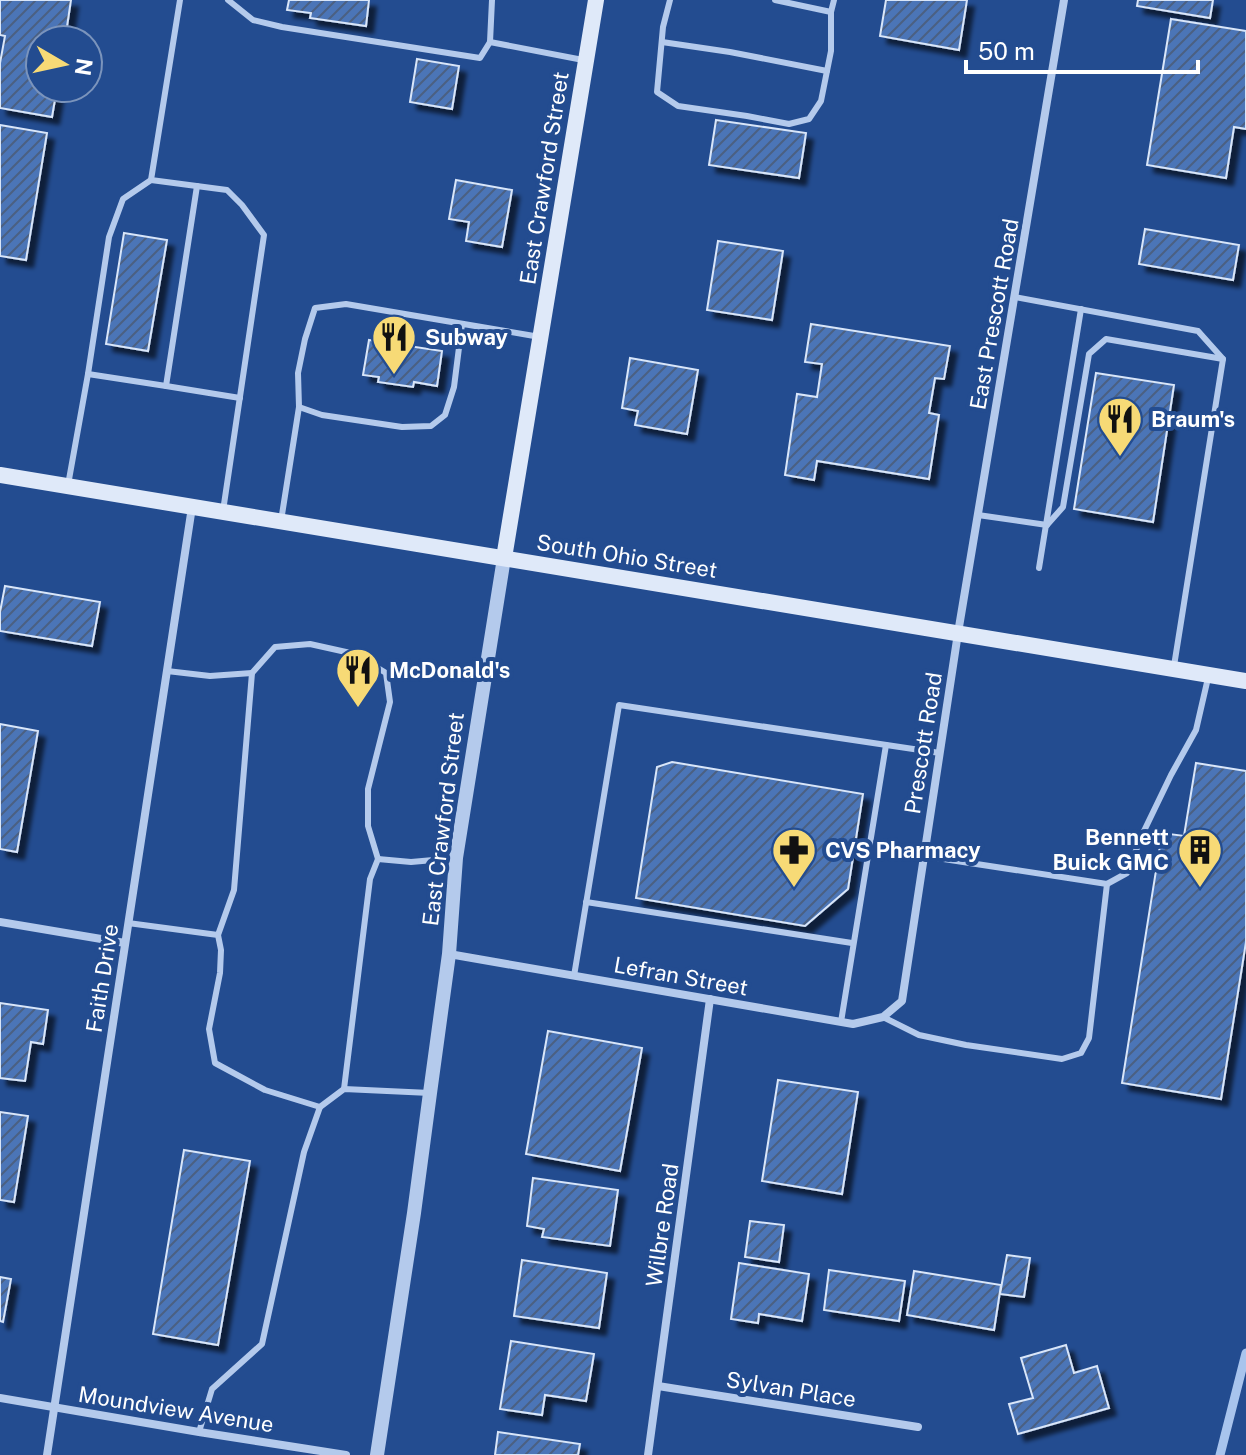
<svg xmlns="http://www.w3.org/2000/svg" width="1246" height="1455" font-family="'Public Sans',sans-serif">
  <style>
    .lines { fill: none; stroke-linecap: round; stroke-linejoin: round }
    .stream { stroke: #a8c4ed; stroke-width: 9 }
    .building { fill: url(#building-hatch); stroke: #d9e6f9; stroke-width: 2; filter: url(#shadow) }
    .service { stroke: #b4caec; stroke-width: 6 }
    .minor { stroke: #b4caec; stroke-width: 8 }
    .tertiary { stroke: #b4caec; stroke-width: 14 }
    .secondary { stroke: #dfe9f9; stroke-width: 16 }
    .labels { text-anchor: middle; stroke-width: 8; stroke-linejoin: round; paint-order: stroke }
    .street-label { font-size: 22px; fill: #fff; stroke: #234c90 }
    .poi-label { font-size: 22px; font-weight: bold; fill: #fff; stroke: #234c90; text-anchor: start }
  </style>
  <defs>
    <pattern id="building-hatch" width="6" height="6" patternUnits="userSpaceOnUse" patternTransform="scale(2)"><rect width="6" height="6" fill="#4b75b7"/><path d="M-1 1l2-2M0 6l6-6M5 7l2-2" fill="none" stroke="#4c6082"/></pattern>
    <filter id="shadow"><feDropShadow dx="7" dy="7" stdDeviation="2" flood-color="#0009"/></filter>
  </defs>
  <rect width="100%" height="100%" fill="#234c90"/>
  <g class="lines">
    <polyline class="stream" points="1220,1455 1246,1353"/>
  </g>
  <g class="building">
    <polygon points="0,0 71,0 65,40 40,40 40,88 57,88 52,117 0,108 0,63 5,36 0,35"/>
    <polygon points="289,0 369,0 366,26 310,18 311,13 287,10"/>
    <polygon points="886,0 967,0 959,50 880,36"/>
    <polygon points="1138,0 1213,0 1210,18 1137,6"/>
    <polygon points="1171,19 1246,31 1246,129 1234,127 1226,178 1147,165"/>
    <polygon points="417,59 459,66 452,109 410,102"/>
    <polygon points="716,120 806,133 799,178 709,165"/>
    <polygon points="0,125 47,133 26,260 0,256"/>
    <polygon points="456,180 512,190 502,247 466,241 469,222 449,219"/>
    <polygon points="1145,229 1239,245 1233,280 1139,264"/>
    <polygon points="124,233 167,240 148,351 106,344"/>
    <polygon points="718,241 783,251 772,320 707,310"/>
    <polygon points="811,324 950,346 944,379 935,378 929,413 939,415 929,479 817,461 814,480 785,475 797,394 817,397 822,364 805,362"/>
    <polygon points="369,340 442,351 437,386 414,382 413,387 378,382 379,377 363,375"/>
    <polygon points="630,358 698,370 687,434 635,425 638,411 622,408"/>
    <polygon points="1096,373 1174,385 1153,522 1074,509"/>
    <polygon points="5,586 100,602 92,646 0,631 0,612"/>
    <polygon points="0,724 38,731 17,852 0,849"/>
    <polygon points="672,762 863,794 848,889 805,926 636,898 657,767"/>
    <polygon points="1196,763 1246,771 1246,942 1221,1099 1122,1083 1162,833 1184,836"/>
    <polygon points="0,1003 48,1010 43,1044 31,1042 25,1081 0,1078"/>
    <polygon points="548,1031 642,1048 620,1171 526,1154"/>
    <polygon points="778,1080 858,1092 842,1194 762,1181"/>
    <polygon points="0,1112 28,1116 14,1202 0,1200"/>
    <polygon points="184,1150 250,1161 218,1345 153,1334"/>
    <polygon points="533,1178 618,1190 610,1246 542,1237 544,1229 527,1226"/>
    <polygon points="750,1221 784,1225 779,1262 745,1257"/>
    <polygon points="1007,1255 1030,1258 1024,1297 1000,1294"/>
    <polygon points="522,1260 607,1273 599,1328 514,1316"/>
    <polygon points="739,1263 809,1274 802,1321 759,1314 758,1323 731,1319"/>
    <polygon points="829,1270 905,1281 899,1321 824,1310"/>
    <polygon points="914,1271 1001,1285 994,1330 907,1315"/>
    <polygon points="0,1277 11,1279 3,1322 0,1321"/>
    <polygon points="511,1341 594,1354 586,1401 545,1395 542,1415 500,1409"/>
    <polygon points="1066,1345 1074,1373 1097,1366 1109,1408 1018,1434 1009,1404 1033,1398 1021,1358"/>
    <polygon points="498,1432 580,1444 578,1455 495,1455"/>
  </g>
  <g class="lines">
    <g class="service">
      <polyline points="180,0 151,180 227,190 242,205 264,235 223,511"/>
      <polyline points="228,0 253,20 282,27 480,58 490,42"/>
      <polyline points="492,0 490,42 583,60"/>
      <polyline points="670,0 663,27 657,92 678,106 747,116 789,124 809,119 821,101 831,51 831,12"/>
      <polyline points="775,0 831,12 834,0"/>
      <polyline points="662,42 730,52 827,71"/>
      <polyline points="197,186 166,386 240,398"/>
      <polyline points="1015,297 1198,331 1223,359 1174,666"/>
      <polyline points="462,324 454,387 445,415 431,426 402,427 322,415 299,407 298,373 305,339 315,308 346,304 540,337"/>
      <polyline points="88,374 109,237 123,199 151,180"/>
      <polyline points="68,485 88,374 166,386"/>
      <polyline points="978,515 1047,525"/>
      <polyline points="281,521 299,407"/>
      <polyline points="1047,525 1063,507 1089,354 1106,339 1223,359"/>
      <polyline points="1039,568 1081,309"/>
      <polyline points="167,671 210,676 252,673"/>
      <polyline points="924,856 1107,884 1127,873 1143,833 1171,775 1196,730 1208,678"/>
      <polyline points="586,902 852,943"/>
      <polyline points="128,923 218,935 221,950 220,973 209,1029 215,1063 265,1090 320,1107"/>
      <polyline points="218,935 234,890 252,673 275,647 310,644 355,654 386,673 390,702 368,789 368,826 378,859"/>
      <polyline points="574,976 619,705 940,753"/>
      <polyline points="883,1017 919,1035 966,1045 1062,1059 1081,1053 1089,1038 1107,884"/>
      <polyline points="841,1022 886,745"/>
      <polyline points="344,1089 370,879 378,859 411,862 456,858"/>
      <polyline points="199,1432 212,1389 262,1344 304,1152 320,1107 344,1089 430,1093"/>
    </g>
    <g class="minor">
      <polyline points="0,922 125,943"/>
      <polyline points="449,954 853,1024 883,1017 902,1001 958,633 1064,0"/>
      <polyline points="658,1386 918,1427"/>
      <polyline points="0,1398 199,1432 346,1455"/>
      <polyline points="47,1455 192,507"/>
      <polyline points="648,1455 710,999"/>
    </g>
    <polyline class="tertiary" points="377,1455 414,1213 430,1093 449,954 456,858 504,558"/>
    <g class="secondary">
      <polyline points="0,475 1246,681"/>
      <polyline points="504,558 596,0"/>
    </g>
  </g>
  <defs>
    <g id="restaurant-pin" transform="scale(2.3)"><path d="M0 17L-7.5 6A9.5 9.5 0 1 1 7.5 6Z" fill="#f7da76" stroke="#234c90"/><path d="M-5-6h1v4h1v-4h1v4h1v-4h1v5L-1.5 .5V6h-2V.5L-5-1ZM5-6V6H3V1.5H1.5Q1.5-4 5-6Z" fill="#111"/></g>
    <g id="pharmacy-pin" transform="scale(2.3)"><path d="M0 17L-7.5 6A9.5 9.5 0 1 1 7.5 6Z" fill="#f7da76" stroke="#234c90"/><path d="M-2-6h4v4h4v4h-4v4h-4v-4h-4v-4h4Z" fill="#111"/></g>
    <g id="building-pin" transform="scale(2.3)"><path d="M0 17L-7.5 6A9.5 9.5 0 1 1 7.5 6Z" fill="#f7da76" stroke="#234c90"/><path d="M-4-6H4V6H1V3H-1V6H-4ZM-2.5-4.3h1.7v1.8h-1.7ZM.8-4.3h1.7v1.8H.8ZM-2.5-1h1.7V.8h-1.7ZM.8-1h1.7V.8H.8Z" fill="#111"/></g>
  </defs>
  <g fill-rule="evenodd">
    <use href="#restaurant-pin" x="394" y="337"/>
    <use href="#restaurant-pin" x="1120" y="419"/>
    <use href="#restaurant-pin" x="358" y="670"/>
    <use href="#pharmacy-pin" x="794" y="850"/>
    <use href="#building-pin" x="1200" y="850"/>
  </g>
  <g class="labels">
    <g class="street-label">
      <text transform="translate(544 178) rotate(-81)" y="8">East Crawford Street</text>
      <text transform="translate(994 314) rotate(-80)" y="8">East Prescott Road</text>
      <text transform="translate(627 556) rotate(9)" y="8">South Ohio Street</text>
      <text transform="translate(923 743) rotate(-81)" y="8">Prescott Road</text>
      <text transform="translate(443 819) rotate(-83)" y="8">East Crawford Street</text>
      <text transform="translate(681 976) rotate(10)" y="8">Lefran Street</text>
      <text transform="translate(102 978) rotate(-81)" y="8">Faith Drive</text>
      <text transform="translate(662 1225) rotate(-82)" y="8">Wilbre Road</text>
      <text transform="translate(791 1389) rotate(9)" y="8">Sylvan Place</text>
      <text transform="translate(176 1409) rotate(9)" y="8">Moundview Avenue</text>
    </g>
    <g class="poi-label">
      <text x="425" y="345">Subway</text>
      <text x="1151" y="427">Braum's</text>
      <text x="389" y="678">McDonald's</text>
      <text x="1169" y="845" text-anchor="end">Bennett<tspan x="1169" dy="25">Buick GMC</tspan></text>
      <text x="825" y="858">CVS Pharmacy</text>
    </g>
  </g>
  <g transform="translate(64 64) rotate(99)"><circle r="38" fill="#234c90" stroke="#7b94bc" stroke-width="2"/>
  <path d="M0-6L14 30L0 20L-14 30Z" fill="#f7da76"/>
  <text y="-12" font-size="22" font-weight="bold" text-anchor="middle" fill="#ffffff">N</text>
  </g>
  <path d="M966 60v12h232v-12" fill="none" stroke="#ffffff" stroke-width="4"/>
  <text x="978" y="60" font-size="24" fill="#ffffff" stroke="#234c90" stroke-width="6" paint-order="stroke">50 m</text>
</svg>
